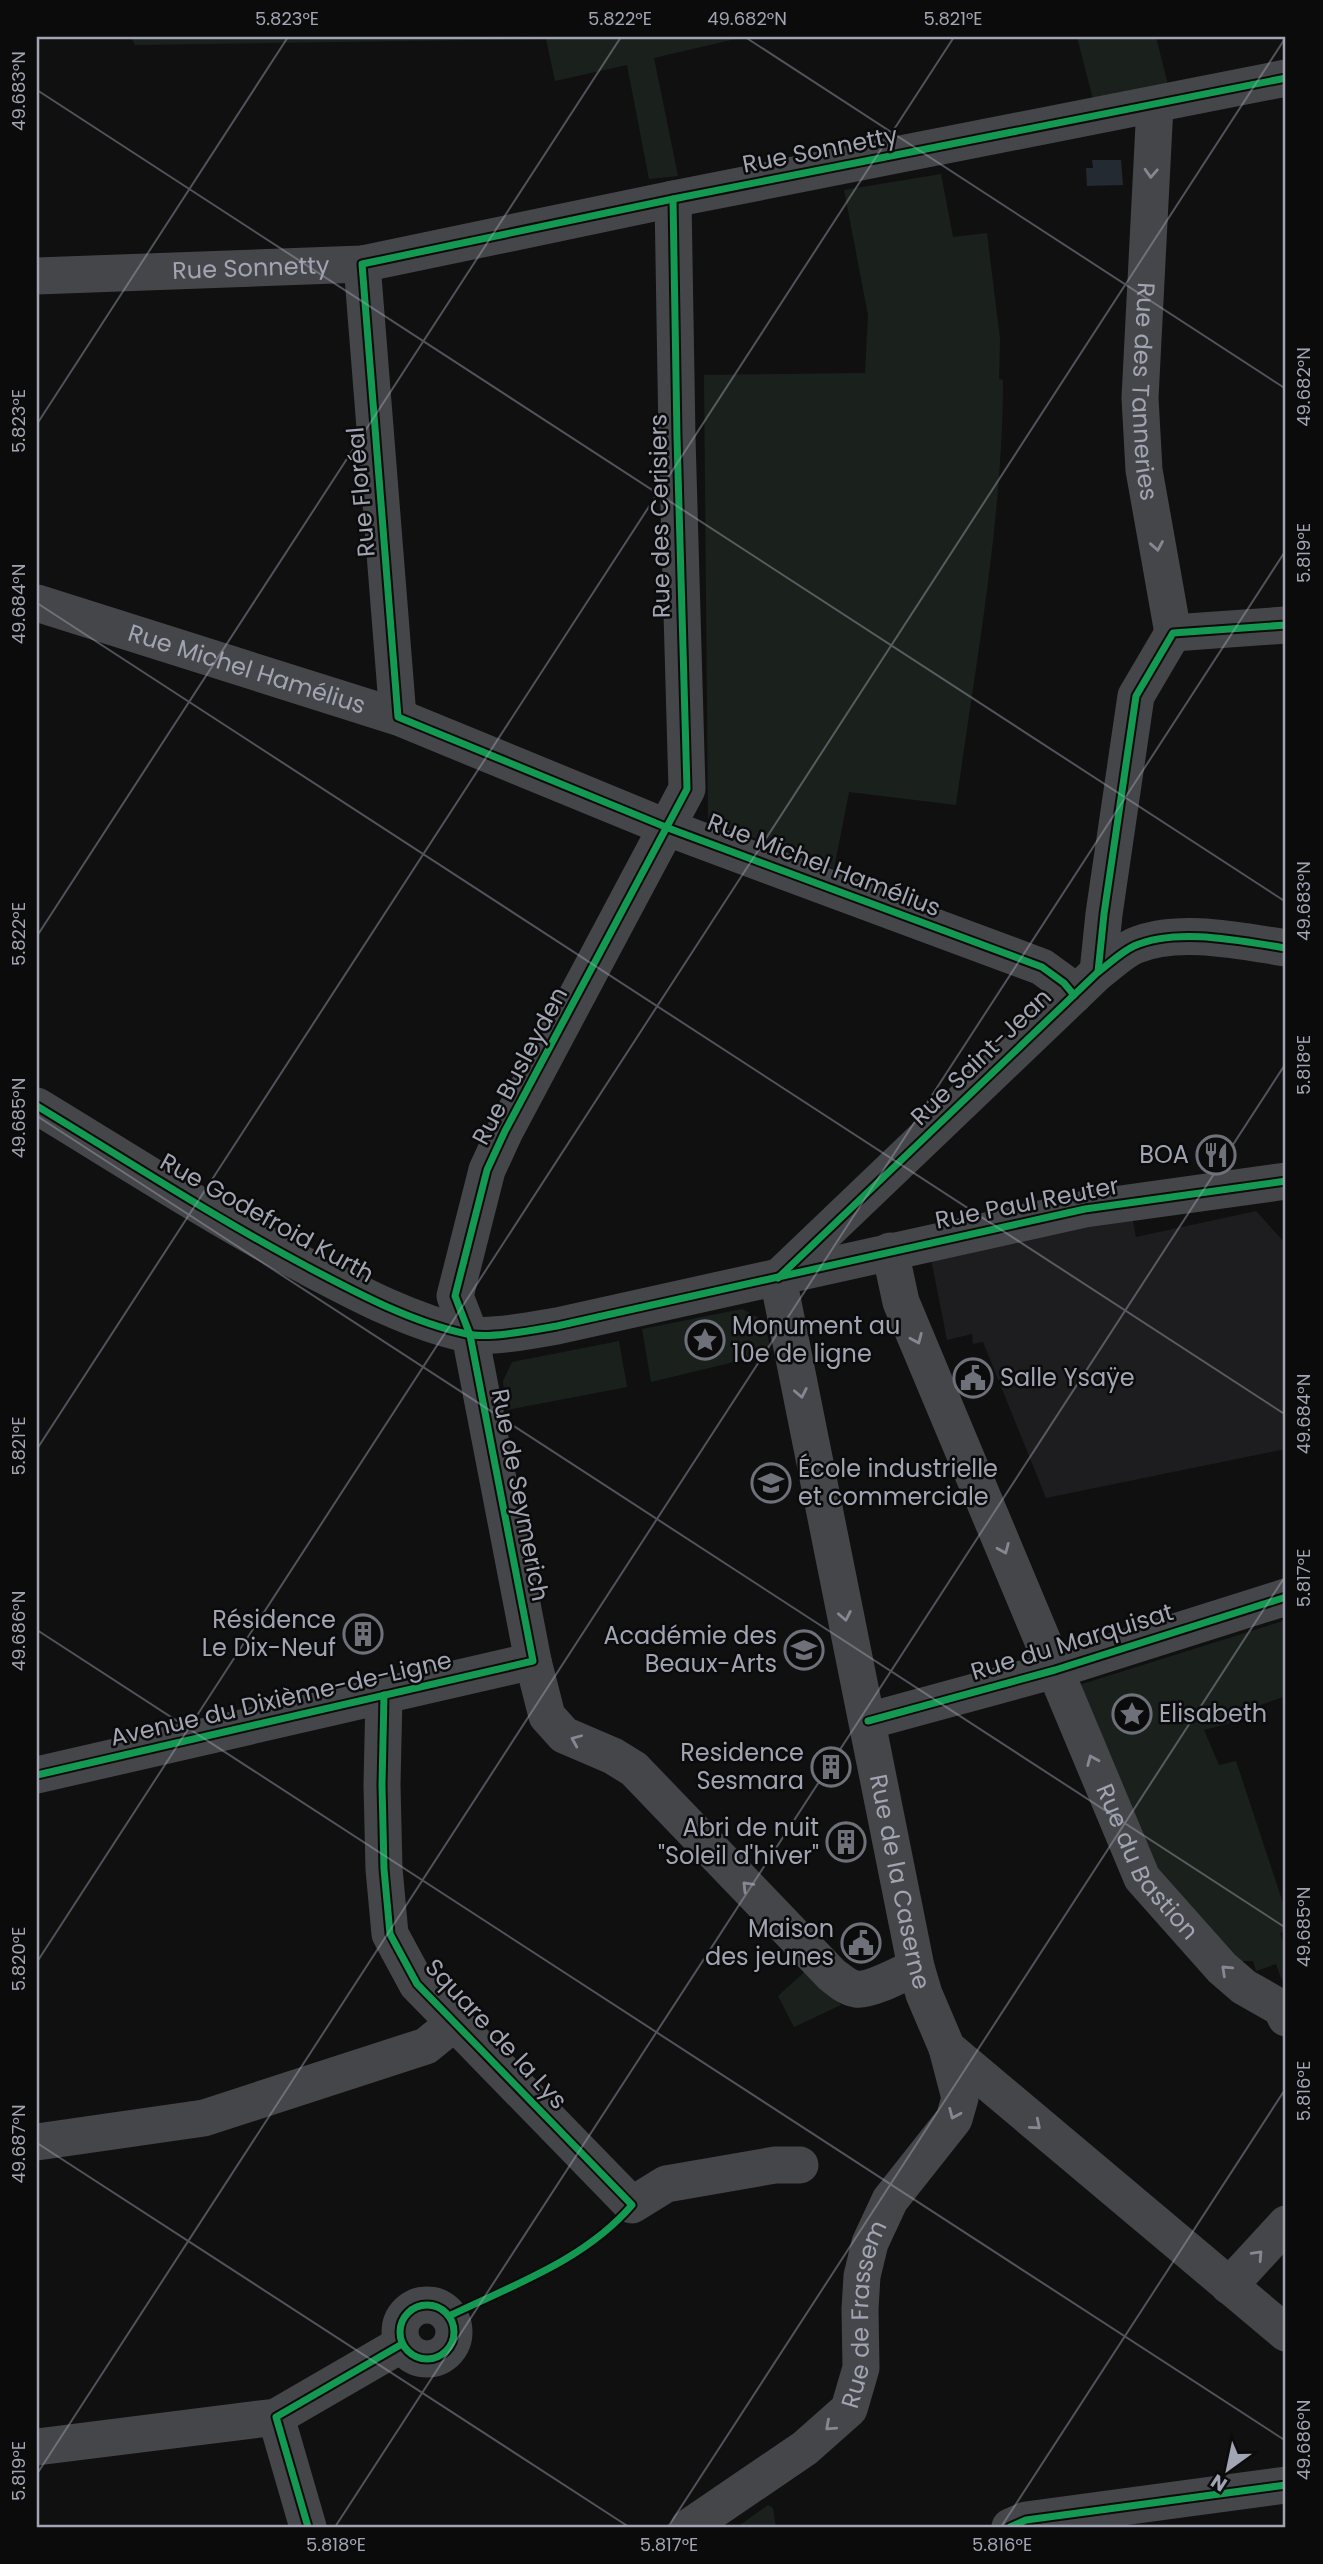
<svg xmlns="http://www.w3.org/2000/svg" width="1323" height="2564" font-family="Poppins,sans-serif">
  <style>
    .built { fill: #1d1d1f }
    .green { fill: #1a211c }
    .water { fill: #242a32 }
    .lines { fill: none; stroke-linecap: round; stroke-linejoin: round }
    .minor { stroke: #454649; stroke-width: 37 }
    .cycleway-casing { stroke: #0b0b0c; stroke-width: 11 }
    .cycleway { stroke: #139951; stroke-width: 7 }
    .oneway { stroke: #858893 }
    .ticks { fill: none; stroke: #a1a4b3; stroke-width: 2; stroke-opacity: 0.45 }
    .labels { text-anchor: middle; stroke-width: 5; stroke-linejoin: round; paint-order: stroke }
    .street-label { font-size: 24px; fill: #a1a4b3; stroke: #0b0b0c }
    .poi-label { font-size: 24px; fill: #a1a4b3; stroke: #0b0b0c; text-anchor: end }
    .neatline { fill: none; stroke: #a1a4b3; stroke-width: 2.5 }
    .ticks-label { font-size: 18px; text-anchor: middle; fill: #a1a4b3 }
  </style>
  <rect width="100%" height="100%" fill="#101011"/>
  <polygon class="built" points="1256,1211 1286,1244 1286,1449 1046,1498 983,1342 973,1344 972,1334 947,1340 930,1254 1132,1216 1136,1237"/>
  <g class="green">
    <polygon points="131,37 744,37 654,58 678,176 649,179 627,65 555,81 546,39 135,45"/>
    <polygon points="1077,37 1156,37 1172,101 1094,103"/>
    <path d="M941 174 953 237 987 233 1000 339 999 379 1003 380C1003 519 975 667 956 805L849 792 834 869 708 820 704 375 865 373 868 315 844 190Z"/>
    <polygon points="742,1309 765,1321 771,1353 651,1382 642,1329"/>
    <polygon points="619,1341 627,1387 507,1410 503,1381 512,1362"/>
    <polygon points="1286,1620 1286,1696 1243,1711 1237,1721 1204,1730 1219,1765 1236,1761 1286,1912 1286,1931 1280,1933 1286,1950 1286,1983 1281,1978 1276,1964 1256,1971 1253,1961 1241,1961 1153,1874 1079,1685"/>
    <polygon points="809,1968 841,2005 794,2027 778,1996"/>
    <polygon points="768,2505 773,2508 776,2527 737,2527"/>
  </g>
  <polygon class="water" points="1092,160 1121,160 1123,185 1087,186 1086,168 1093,168"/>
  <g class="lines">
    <g class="minor">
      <path id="s1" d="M1155 105 1140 398 1144 470 1173 633"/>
      <path d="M673 199 677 437 687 789 505 1131 487 1170 455 1296 470 1335 533 1661 547 1716 564 1735 613 1756 634 1769 832 1975C839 1980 847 1988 856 1989 871 1991 901 1974 916 1967"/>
      <polyline points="362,264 398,717"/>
      <path id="s2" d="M37 276 362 264 673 199 1286 78"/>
      <path id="s3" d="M37 603 398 717 668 828 1042 967 1064 983 1074 995"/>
      <polyline points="1173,633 1286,625"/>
      <polyline points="1098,972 1104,914 1136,696 1173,633"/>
      <path d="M37 1106C126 1160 214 1217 306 1266 357 1293 411 1322 467 1334 489 1339 534 1330 557 1326L1085 1209 1286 1181"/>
      <path id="s4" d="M890 1251 901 1302 1142 1878 1222 1968 1244 1987 1281 2008 1286 2018"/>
      <path d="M779 1277 1098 972C1109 964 1121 952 1134 946 1177 927 1241 941 1286 948"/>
      <path id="s5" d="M778 1278 916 1967 924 1994 947 2048 1286 2333"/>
      <polyline points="384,1695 382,1785 384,1869 390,1934 417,1984 632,2205 666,2184 775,2165 800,2165"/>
      <polyline points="868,1721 1055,1670 1286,1597"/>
      <polyline points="37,1775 533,1661"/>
      <polyline points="37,2142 204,2118 426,2046 453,2024"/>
      <polyline points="1229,2286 1286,2224"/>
      <circle cx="427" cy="2332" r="27"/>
      <polyline points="276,2417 308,2527"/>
      <polyline points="37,2447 276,2417 402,2344"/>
      <path id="s6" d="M689 2527 805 2448 849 2409 861 2368 860 2309 862 2276 870 2243 890 2200 954 2119 960 2098 947 2048"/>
      <polyline points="1010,2527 1026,2520 1286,2485"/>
    </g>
    <g class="cycleway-casing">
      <g id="cycleway">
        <polyline points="1098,972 1104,914 1136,696 1173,633 1286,625"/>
        <polyline points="1074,995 1064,983 1042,967 668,828 398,717 362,264 673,199 1286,78"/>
        <path d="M37 1106C126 1160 214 1217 306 1266 357 1293 411 1322 467 1334 489 1339 534 1330 557 1326L1085 1209 1286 1181"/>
        <path d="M778 1278 1098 972C1109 964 1121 952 1134 946 1177 927 1241 941 1286 948"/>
        <path d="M384 1695 382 1785 384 1869 390 1934 417 1984 632 2205C585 2260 513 2285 449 2316"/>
        <polyline points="868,1721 1055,1670 1286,1597"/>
        <polyline points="37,1775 533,1661 470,1335 455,1296 487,1170 505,1131 687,789 677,437 673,199"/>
        <circle cx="427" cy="2332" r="27"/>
        <polyline points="308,2527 276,2417 402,2344"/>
        <polyline points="1010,2527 1026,2520 1286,2485"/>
      </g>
    </g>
    <use href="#cycleway" class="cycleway"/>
  </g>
  <defs><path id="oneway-chevron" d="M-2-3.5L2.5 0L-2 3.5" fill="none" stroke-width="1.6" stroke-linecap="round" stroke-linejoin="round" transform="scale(1.75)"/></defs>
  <g class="oneway">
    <use href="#oneway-chevron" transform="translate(1151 173) rotate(93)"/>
    <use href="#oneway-chevron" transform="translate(1157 546) rotate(80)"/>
    <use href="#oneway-chevron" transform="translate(917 1339) rotate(67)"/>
    <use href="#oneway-chevron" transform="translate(801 1393) rotate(79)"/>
    <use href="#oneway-chevron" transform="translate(1004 1549) rotate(67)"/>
    <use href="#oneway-chevron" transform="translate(845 1616) rotate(79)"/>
    <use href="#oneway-chevron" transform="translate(576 1740) rotate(-157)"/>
    <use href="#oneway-chevron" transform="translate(1092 1760) rotate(-113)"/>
    <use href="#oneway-chevron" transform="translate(747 1886) rotate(-134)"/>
    <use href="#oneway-chevron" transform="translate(1226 1970) rotate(-137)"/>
    <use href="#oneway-chevron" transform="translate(954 2114) rotate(113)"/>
    <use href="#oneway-chevron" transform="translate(1036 2125) rotate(40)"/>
    <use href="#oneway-chevron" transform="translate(1258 2255) rotate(-47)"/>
    <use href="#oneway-chevron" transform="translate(830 2426) rotate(138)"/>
  </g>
  <path class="ticks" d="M745 37 1286 389M37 90 1286 902M37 424 288 37M37 603 1286 1415M37 936 621 37M37 1116 1286 1928M37 1449 954 37M37 1630 1286 2441M37 1962 1286 37M37 2143 629 2527M37 2474 1286 550M335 2527 1286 1063M668 2527 1286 1575M1001 2527 1286 2088"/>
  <defs>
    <g id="restaurant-ring" transform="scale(2.0125)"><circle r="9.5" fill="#0b0b0c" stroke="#6e707a" stroke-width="1.5"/><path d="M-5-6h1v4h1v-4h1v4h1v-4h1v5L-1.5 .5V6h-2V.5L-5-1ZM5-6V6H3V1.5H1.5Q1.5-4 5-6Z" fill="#6e707a"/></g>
    <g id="sight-ring" transform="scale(2.0125)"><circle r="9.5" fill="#0b0b0c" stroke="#6e707a" stroke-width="1.5"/><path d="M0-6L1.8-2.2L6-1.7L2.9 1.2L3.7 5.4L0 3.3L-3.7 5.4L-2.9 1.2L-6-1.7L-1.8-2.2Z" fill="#6e707a"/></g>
    <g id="civic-ring" transform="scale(2.0125)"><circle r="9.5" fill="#0b0b0c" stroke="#6e707a" stroke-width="1.5"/><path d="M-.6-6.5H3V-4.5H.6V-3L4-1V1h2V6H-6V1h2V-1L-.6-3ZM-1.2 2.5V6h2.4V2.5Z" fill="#6e707a"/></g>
    <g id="university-ring" transform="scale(2.0125)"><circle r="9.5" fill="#0b0b0c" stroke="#6e707a" stroke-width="1.5"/><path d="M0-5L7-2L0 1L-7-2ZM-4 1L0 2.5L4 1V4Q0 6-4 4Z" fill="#6e707a"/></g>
    <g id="building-ring" transform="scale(2.0125)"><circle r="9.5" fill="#0b0b0c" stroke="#6e707a" stroke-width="1.5"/><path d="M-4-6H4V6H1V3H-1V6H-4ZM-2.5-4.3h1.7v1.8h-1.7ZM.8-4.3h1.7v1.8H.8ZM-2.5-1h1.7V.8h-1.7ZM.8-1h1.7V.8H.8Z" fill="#6e707a"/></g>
  </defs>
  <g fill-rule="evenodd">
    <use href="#restaurant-ring" x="1216" y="1155"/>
    <use href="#sight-ring" x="705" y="1340"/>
    <use href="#civic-ring" x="973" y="1378"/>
    <use href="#university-ring" x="771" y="1483"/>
    <use href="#building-ring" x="363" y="1634"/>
    <use href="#university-ring" x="804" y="1650"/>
    <use href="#sight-ring" x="1132" y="1714"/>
    <use href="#building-ring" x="831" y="1767"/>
    <use href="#building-ring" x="846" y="1842"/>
    <use href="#civic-ring" x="861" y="1943"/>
  </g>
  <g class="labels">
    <g class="street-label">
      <text transform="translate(820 150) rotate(-11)" y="8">Rue Sonnetty</text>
      <text dy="8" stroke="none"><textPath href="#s2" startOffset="214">Rue Sonnetty</textPath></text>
      <text dy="8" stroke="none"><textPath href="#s1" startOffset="287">Rue des Tanneries</textPath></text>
      <text transform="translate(361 492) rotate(-95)" y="8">Rue Floréal</text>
      <text transform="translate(660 516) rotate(-91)" y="8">Rue des Cerisiers</text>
      <text dy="8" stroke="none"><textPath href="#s3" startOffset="220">Rue Michel Hamélius</textPath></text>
      <text transform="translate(824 865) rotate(21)" y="8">Rue Michel Hamélius</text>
      <text transform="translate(981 1057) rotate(-44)" y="8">Rue Saint-Jean</text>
      <text transform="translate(520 1066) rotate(-62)" y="8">Rue Busleyden</text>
      <text transform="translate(1027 1203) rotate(-11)" y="8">Rue Paul Reuter</text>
      <text transform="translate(267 1218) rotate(29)" y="8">Rue Godefroid Kurth</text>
      <text transform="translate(520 1495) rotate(79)" y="8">Rue de Seymerich</text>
      <text transform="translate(1072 1642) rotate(-17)" y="8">Rue du Marquisat</text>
      <text transform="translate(281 1699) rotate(-13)" y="8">Avenue du Dixième-de-Ligne</text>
      <text dy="8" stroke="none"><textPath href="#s4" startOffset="665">Rue du Bastion</textPath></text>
      <text dy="8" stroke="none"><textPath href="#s5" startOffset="616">Rue de la Caserne</textPath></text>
      <text transform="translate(496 2034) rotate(47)" y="8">Square de la Lys</text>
      <text dy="8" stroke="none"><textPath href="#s6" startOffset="296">Rue de Frassem</textPath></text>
    </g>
    <g class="poi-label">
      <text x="1189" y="1163">BOA</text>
      <text x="732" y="1334" text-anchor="start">Monument au<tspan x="732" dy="28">10e de ligne</tspan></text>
      <text x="1000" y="1386" text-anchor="start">Salle Ysaÿe</text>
      <text x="798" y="1477" text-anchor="start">École industrielle<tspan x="798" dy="28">et commerciale</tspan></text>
      <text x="336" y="1628">Résidence<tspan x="336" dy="28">Le Dix-Neuf</tspan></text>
      <text x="777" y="1644">Académie des<tspan x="777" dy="28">Beaux-Arts</tspan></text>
      <text x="1159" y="1722" text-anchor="start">Elisabeth</text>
      <text x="804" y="1761">Residence<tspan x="804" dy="28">Sesmara</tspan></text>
      <text x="819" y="1836">Abri de nuit<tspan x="819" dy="28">"Soleil d'hiver"</tspan></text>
      <text x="834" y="1937">Maison<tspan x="834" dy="28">des jeunes</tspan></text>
    </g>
  </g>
  <rect width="1323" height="2564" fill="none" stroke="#0b0b0c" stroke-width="77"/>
  <g transform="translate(1228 2469) rotate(213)" stroke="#0b0b0c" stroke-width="5" paint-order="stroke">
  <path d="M0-5L12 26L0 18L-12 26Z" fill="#a1a4b3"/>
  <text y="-10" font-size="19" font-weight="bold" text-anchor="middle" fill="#a1a4b3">N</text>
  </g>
  <rect x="38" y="38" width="1246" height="2488" class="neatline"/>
  <g class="ticks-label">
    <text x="287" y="25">5.823°E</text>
    <text x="620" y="25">5.822°E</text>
    <text x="747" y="25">49.682°N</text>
    <text x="953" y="25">5.821°E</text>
    <text transform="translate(19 91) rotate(-90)" y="6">49.683°N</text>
    <text transform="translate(1304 387) rotate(-90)" y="6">49.682°N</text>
    <text transform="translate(19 421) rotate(-90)" y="6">5.823°E</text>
    <text transform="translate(1304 553) rotate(-90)" y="6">5.819°E</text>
    <text transform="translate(19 604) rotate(-90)" y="6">49.684°N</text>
    <text transform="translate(1304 901) rotate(-90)" y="6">49.683°N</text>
    <text transform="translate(19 934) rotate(-90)" y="6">5.822°E</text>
    <text transform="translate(1304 1065) rotate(-90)" y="6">5.818°E</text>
    <text transform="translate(19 1118) rotate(-90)" y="6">49.685°N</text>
    <text transform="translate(1304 1414) rotate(-90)" y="6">49.684°N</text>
    <text transform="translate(19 1446) rotate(-90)" y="6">5.821°E</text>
    <text transform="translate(1304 1578) rotate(-90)" y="6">5.817°E</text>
    <text transform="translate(19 1631) rotate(-90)" y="6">49.686°N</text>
    <text transform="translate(1304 1927) rotate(-90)" y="6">49.685°N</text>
    <text transform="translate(19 1959) rotate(-90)" y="6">5.820°E</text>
    <text transform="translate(1304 2091) rotate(-90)" y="6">5.816°E</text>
    <text transform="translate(19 2144) rotate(-90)" y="6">49.687°N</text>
    <text transform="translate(1304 2440) rotate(-90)" y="6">49.686°N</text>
    <text transform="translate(19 2471) rotate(-90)" y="6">5.819°E</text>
    <text x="336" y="2551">5.818°E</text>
    <text x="669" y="2551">5.817°E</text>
    <text x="1002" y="2551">5.816°E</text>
  </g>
</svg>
